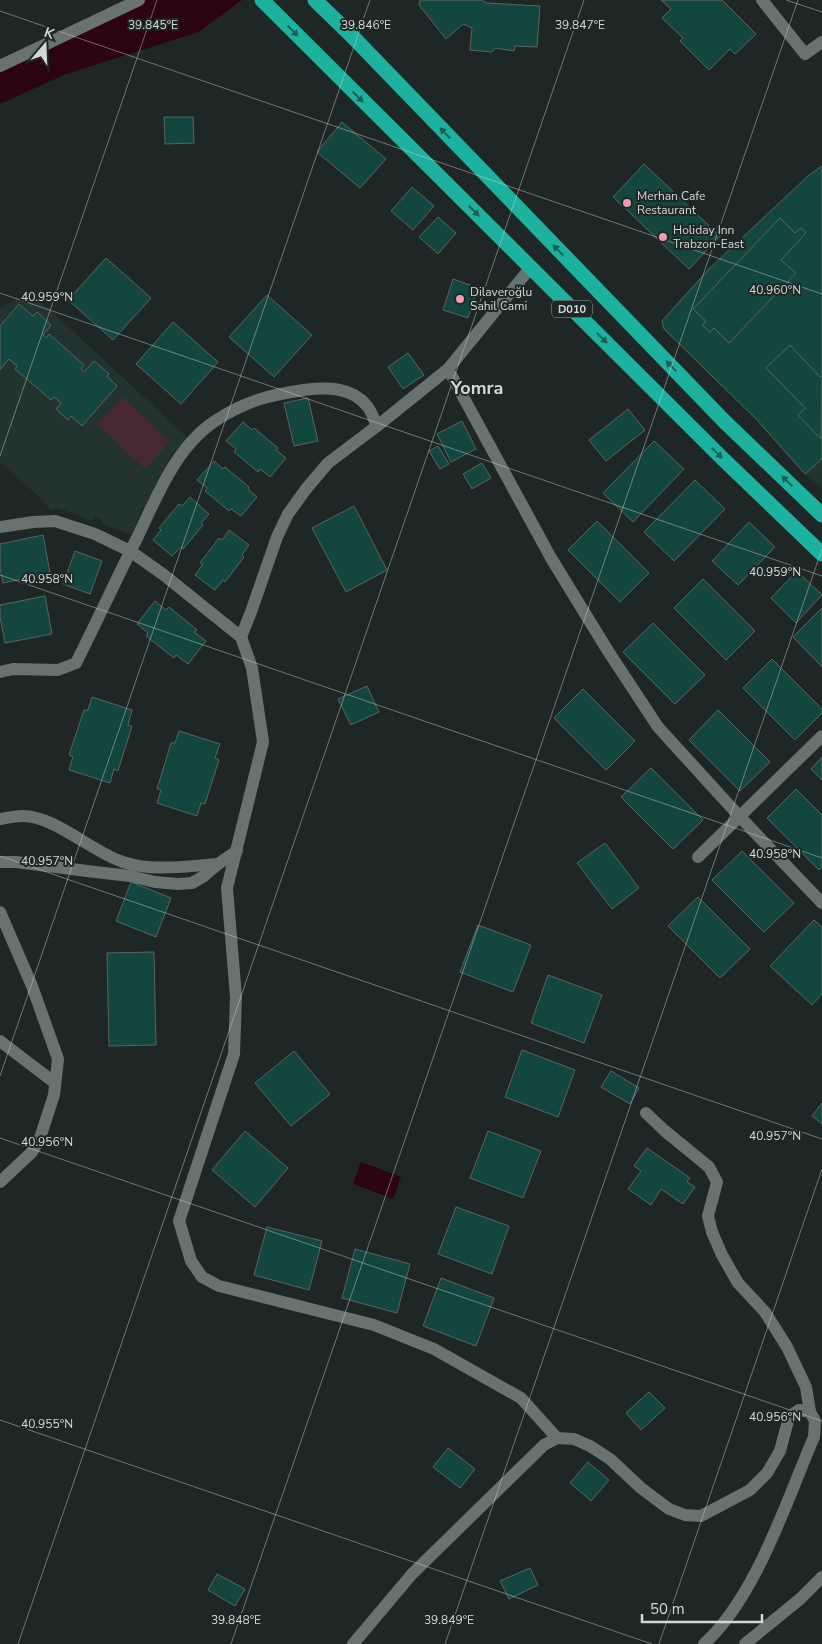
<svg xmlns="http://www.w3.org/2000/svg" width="822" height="1644" font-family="'Nunito Sans',sans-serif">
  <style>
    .built { fill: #223330 }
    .green { fill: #462932 }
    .water { fill: #2b0313 }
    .building { fill: #144640; stroke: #5a6462 }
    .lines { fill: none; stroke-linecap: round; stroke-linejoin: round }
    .minor { stroke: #687270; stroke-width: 12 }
    .highway { stroke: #1db1a0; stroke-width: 15 }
    .oneway { fill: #1e5e56 }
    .ticks { fill: none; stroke: #d3d9d8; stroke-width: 1; stroke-opacity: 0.45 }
    .poi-dot { fill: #f19ab3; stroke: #1e2725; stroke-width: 2 }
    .labels { text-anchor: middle; stroke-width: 4; stroke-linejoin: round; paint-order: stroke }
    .shield { fill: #1e2725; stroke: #9da4a2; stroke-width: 1 }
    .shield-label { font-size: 11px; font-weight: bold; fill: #d3d9d8 }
    .poi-label { font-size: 12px; fill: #d3d9d8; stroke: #1e2725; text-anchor: start }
    .district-label { font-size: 18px; font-weight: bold; fill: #d3d9d8; stroke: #1e2725 }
    .ticks-label { font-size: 12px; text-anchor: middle; fill: #d3d9d8; stroke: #1e2725; stroke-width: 4; stroke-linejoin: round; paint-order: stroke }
  </style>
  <rect width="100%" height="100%" fill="#1e2725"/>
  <g class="built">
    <polygon points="27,292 50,310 188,438 171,455 139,516 132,535 102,524 102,520 96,517 92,521 58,508 51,510 35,493 0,462 0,309"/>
    <polygon points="822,459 822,488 805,474"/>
  </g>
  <polygon class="green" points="123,397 170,442 145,469 97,424"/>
  <g class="water">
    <polygon points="139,0 242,0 199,32 66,74 0,104 0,66"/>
    <polygon points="361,1162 401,1177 393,1199 353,1184"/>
  </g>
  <g class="building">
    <polygon points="420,0 481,0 487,3 540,6 537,47 515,46 514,51 495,48 492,52 470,50 472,28 463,24 446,39 419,5"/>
    <polygon points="661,0 722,0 756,34 735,54 730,49 709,70 680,41 683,38 662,18 671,9"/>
    <polygon points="164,117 193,117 194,143 165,144"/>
    <polygon points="342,122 386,159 360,188 317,152"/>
    <polygon points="644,164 720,236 689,269 613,197"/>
    <polygon points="822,166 822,459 805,474 757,420 664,329 662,321 708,270 809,175"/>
    <polygon points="412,187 434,206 413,230 391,211"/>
    <polygon points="438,217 456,233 438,254 419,237"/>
    <polygon points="780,218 795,233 801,228 806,233 781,260 796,273 729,343 714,328 710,332 702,325 706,321 693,309"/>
    <polygon points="106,258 151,298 113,340 68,300"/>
    <polygon points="453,279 478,288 468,318 443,310"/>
    <polygon points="267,295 312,335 274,377 229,337"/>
    <polygon points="19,304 33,316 37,312 51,325 43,335 46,338 49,334 84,365 81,369 84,372 94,361 109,374 107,376 117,386 82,426 71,416 68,420 56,409 61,403 54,397 51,400 15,369 17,366 9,359 0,370 0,326"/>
    <polygon points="173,322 218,362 181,404 136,364"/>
    <polygon points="790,345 820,377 822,375 821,439 798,415 805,408 766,368"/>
    <polygon points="408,353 424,375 403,389 388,367"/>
    <polygon points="308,398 318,441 294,446 284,403"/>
    <polygon points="628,409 645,430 606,461 589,440"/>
    <polygon points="462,421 476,449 451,462 437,434"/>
    <polygon points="243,422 252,430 254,428 278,448 276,450 286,458 270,477 260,469 258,472 234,452 236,449 226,441"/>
    <polygon points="654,441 684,469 633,522 603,493"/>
    <polygon points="438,446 449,464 440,469 429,451"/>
    <polygon points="214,461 223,469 225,467 249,487 248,489 257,497 241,516 231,509 229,511 205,491 207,488 197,480"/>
    <polygon points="482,463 491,478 472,489 463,474"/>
    <polygon points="695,480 725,509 674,561 644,532"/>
    <polygon points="190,497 209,514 201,523 203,525 183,549 181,547 172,556 153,540 161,530 159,528 179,504 182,506"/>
    <polygon points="354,506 387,570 346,592 312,528"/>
    <polygon points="597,521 649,573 620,602 568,550"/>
    <polygon points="749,522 775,547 738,585 712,561"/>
    <polygon points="229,530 249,545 242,555 244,557 225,582 223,580 215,590 195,575 203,564 200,563 219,538 222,540"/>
    <polygon points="43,535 50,573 3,583 0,568 0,544"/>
    <polygon points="75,551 102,561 90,594 63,584"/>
    <polygon points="797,571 822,595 796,623 771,598"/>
    <polygon points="703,579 755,631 726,660 674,608"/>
    <polygon points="45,596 52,634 5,643 0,617 0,605"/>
    <polygon points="155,601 166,610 169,607 197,630 194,632 206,641 188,664 176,655 174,658 146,636 148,633 137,624"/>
    <polygon points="822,608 822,667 793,637"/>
    <polygon points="653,623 705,675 675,704 623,652"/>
    <polygon points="772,659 822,709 822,713 795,740 743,688"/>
    <polygon points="367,686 379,712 351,725 338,699"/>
    <polygon points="583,689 635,741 606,770 554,718"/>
    <polygon points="92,697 132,710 128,725 132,726 118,771 114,769 110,783 69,770 73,757 69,755 84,710 88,710"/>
    <polygon points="718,710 770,762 740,791 689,740"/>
    <polygon points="179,731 220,744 215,758 219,760 205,804 201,803 197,816 157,803 161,790 157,789 171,743 175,743"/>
    <polygon points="822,757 822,780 811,769"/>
    <polygon points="651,768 703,820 673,849 621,797"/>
    <polygon points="796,789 822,815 822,867 819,870 767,818"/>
    <polygon points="605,843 639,888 612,909 577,863"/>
    <polygon points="742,851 794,903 764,932 712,880"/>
    <polygon points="131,882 171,898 156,937 116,921"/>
    <polygon points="698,897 750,949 720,978 668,926"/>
    <polygon points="814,920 822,927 822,994 812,1005 770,966"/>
    <polygon points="478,925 531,945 513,992 460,972"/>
    <polygon points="154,952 156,1045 109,1046 107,953"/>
    <polygon points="548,975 602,995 584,1043 531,1023"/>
    <polygon points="522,1050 575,1070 558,1117 505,1097"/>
    <polygon points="294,1051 330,1094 291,1126 255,1083"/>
    <polygon points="611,1071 639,1088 630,1104 601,1087"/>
    <polygon points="822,1103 822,1124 812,1116"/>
    <polygon points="245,1131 288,1168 255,1207 212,1170"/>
    <polygon points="488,1131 541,1151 523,1198 470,1178"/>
    <polygon points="647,1148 690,1178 687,1182 695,1187 683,1204 661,1189 651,1205 628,1189 641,1171 634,1166"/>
    <polygon points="456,1207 509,1226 492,1274 438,1254"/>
    <polygon points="267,1227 322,1241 309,1290 254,1275"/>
    <polygon points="355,1249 410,1264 397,1313 342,1298"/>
    <polygon points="441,1278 494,1298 476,1346 423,1326"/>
    <polygon points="649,1392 665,1408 641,1430 626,1413"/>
    <polygon points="448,1448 475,1469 460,1488 433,1467"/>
    <polygon points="588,1462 609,1480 591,1501 570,1483"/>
    <polygon points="530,1568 538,1585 509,1599 500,1581"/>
    <polygon points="217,1574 245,1589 235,1606 208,1590"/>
  </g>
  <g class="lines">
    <g class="minor">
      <polyline points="762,0 805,54 822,42"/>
      <polyline points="0,66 139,0"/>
      <polyline points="448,369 551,558 608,651 658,727 740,817 822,903"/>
      <polyline points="0,527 33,522 55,521 95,534 130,551 164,575 241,637 251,612 277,537 288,514 306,489 328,463 381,423 448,369 531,267"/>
      <polyline points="241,637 252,668 263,742 227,888 236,997 234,1054 179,1221 191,1261 202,1277 219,1286 374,1325 434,1349 521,1398 557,1438"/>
      <path d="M0 672 13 669 58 670 76 663C97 621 117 578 138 536 157 496 176 447 215 421 245 401 269 395 304 390 327 387 352 387 367 406 372 412 374 420 377 426"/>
      <path d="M0 819C7 818 15 816 23 816 55 816 92 852 123 862 152 872 188 866 218 864"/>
      <polyline points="698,857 822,736"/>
      <polyline points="0,862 16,862 87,871 130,876 155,882 178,884 192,883 204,876 218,864 237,851"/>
      <polyline points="0,912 32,986 58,1059 54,1095 40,1138 32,1152 0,1182"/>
      <polyline points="0,1041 55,1083"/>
      <polyline points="646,1113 665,1131 709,1167 717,1182 708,1216 712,1232 722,1255 738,1283 765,1312 787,1347 806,1387 810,1412"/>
      <path d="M353 1644 412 1574 544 1445 557 1438 574 1439 590 1446 610 1459 641 1488 669 1509 685 1515 701 1516 750 1490 767 1473 780 1451 789 1417 799 1410 810 1412 815 1421 814 1437C786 1502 756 1597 704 1644"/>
      <polyline points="745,1644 800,1599 822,1577"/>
    </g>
    <g class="highway">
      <polyline points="262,0 722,458 822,554"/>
      <polyline points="315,0 351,35 725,422 822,515"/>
    </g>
  </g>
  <defs><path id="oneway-solid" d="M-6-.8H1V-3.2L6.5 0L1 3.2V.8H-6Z" transform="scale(1.25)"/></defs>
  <g class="oneway">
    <use href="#oneway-solid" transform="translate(293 31) rotate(45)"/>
    <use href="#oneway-solid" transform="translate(358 97) rotate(45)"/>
    <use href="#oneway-solid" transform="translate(445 133) rotate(-134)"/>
    <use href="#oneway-solid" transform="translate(474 211) rotate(45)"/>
    <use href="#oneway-solid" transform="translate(558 250) rotate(-134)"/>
    <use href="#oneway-solid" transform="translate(602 338) rotate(45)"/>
    <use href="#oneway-solid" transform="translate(671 366) rotate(-134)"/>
    <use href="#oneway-solid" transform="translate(717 453) rotate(45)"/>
    <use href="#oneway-solid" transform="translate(787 481) rotate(-136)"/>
  </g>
  <path class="ticks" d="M786 0 822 12M0 11 822 294M0 293 822 576M0 456 157 0M0 575 822 858M0 856 822 1139M0 1076 370 0M0 1138 822 1421M0 1420 652 1644M18 1644 584 0M231 1644 798 0M445 1644 822 549M659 1644 822 1169"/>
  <g class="poi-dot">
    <circle cx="627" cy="203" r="5"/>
    <circle cx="663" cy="237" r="5"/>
    <circle cx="460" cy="299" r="5"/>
  </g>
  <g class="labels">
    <rect class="shield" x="552" y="300.5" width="40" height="17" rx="4"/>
    <g class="shield-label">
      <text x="572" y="313">D010</text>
    </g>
    <g class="poi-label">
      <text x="637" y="200">Merhan Cafe<tspan x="637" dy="14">Restaurant</tspan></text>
      <text x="673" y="234">Holiday Inn<tspan x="673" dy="14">Trabzon-East</tspan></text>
      <text x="470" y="296">Dilaveroğlu<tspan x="470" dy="14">Sahil Cami</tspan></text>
    </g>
    <g class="district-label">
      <text x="477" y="394">Yomra</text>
    </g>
  </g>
  <g class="ticks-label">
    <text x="580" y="29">39.847°E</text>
    <text x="153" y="29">39.845°E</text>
    <text x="366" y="29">39.846°E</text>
    <text x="775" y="294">40.960°N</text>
    <text x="47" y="301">40.959°N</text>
    <text x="775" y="576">40.959°N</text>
    <text x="47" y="583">40.958°N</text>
    <text x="775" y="858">40.958°N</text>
    <text x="47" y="865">40.957°N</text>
    <text x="775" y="1140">40.957°N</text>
    <text x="47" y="1146">40.956°N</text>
    <text x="775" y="1421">40.956°N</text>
    <text x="47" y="1428">40.955°N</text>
    <text x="236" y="1624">39.848°E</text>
    <text x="449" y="1624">39.849°E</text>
  </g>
  <g transform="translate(45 45) rotate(19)" stroke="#1e2725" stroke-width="4" paint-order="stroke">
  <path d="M0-4L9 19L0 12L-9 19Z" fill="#d3d9d8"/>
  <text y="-8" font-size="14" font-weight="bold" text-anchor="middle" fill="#d3d9d8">K</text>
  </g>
  <path d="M642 1614v8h120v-8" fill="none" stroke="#d3d9d8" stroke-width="2.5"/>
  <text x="650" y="1614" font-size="15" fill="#d3d9d8" stroke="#1e2725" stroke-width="4" paint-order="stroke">50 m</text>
</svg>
